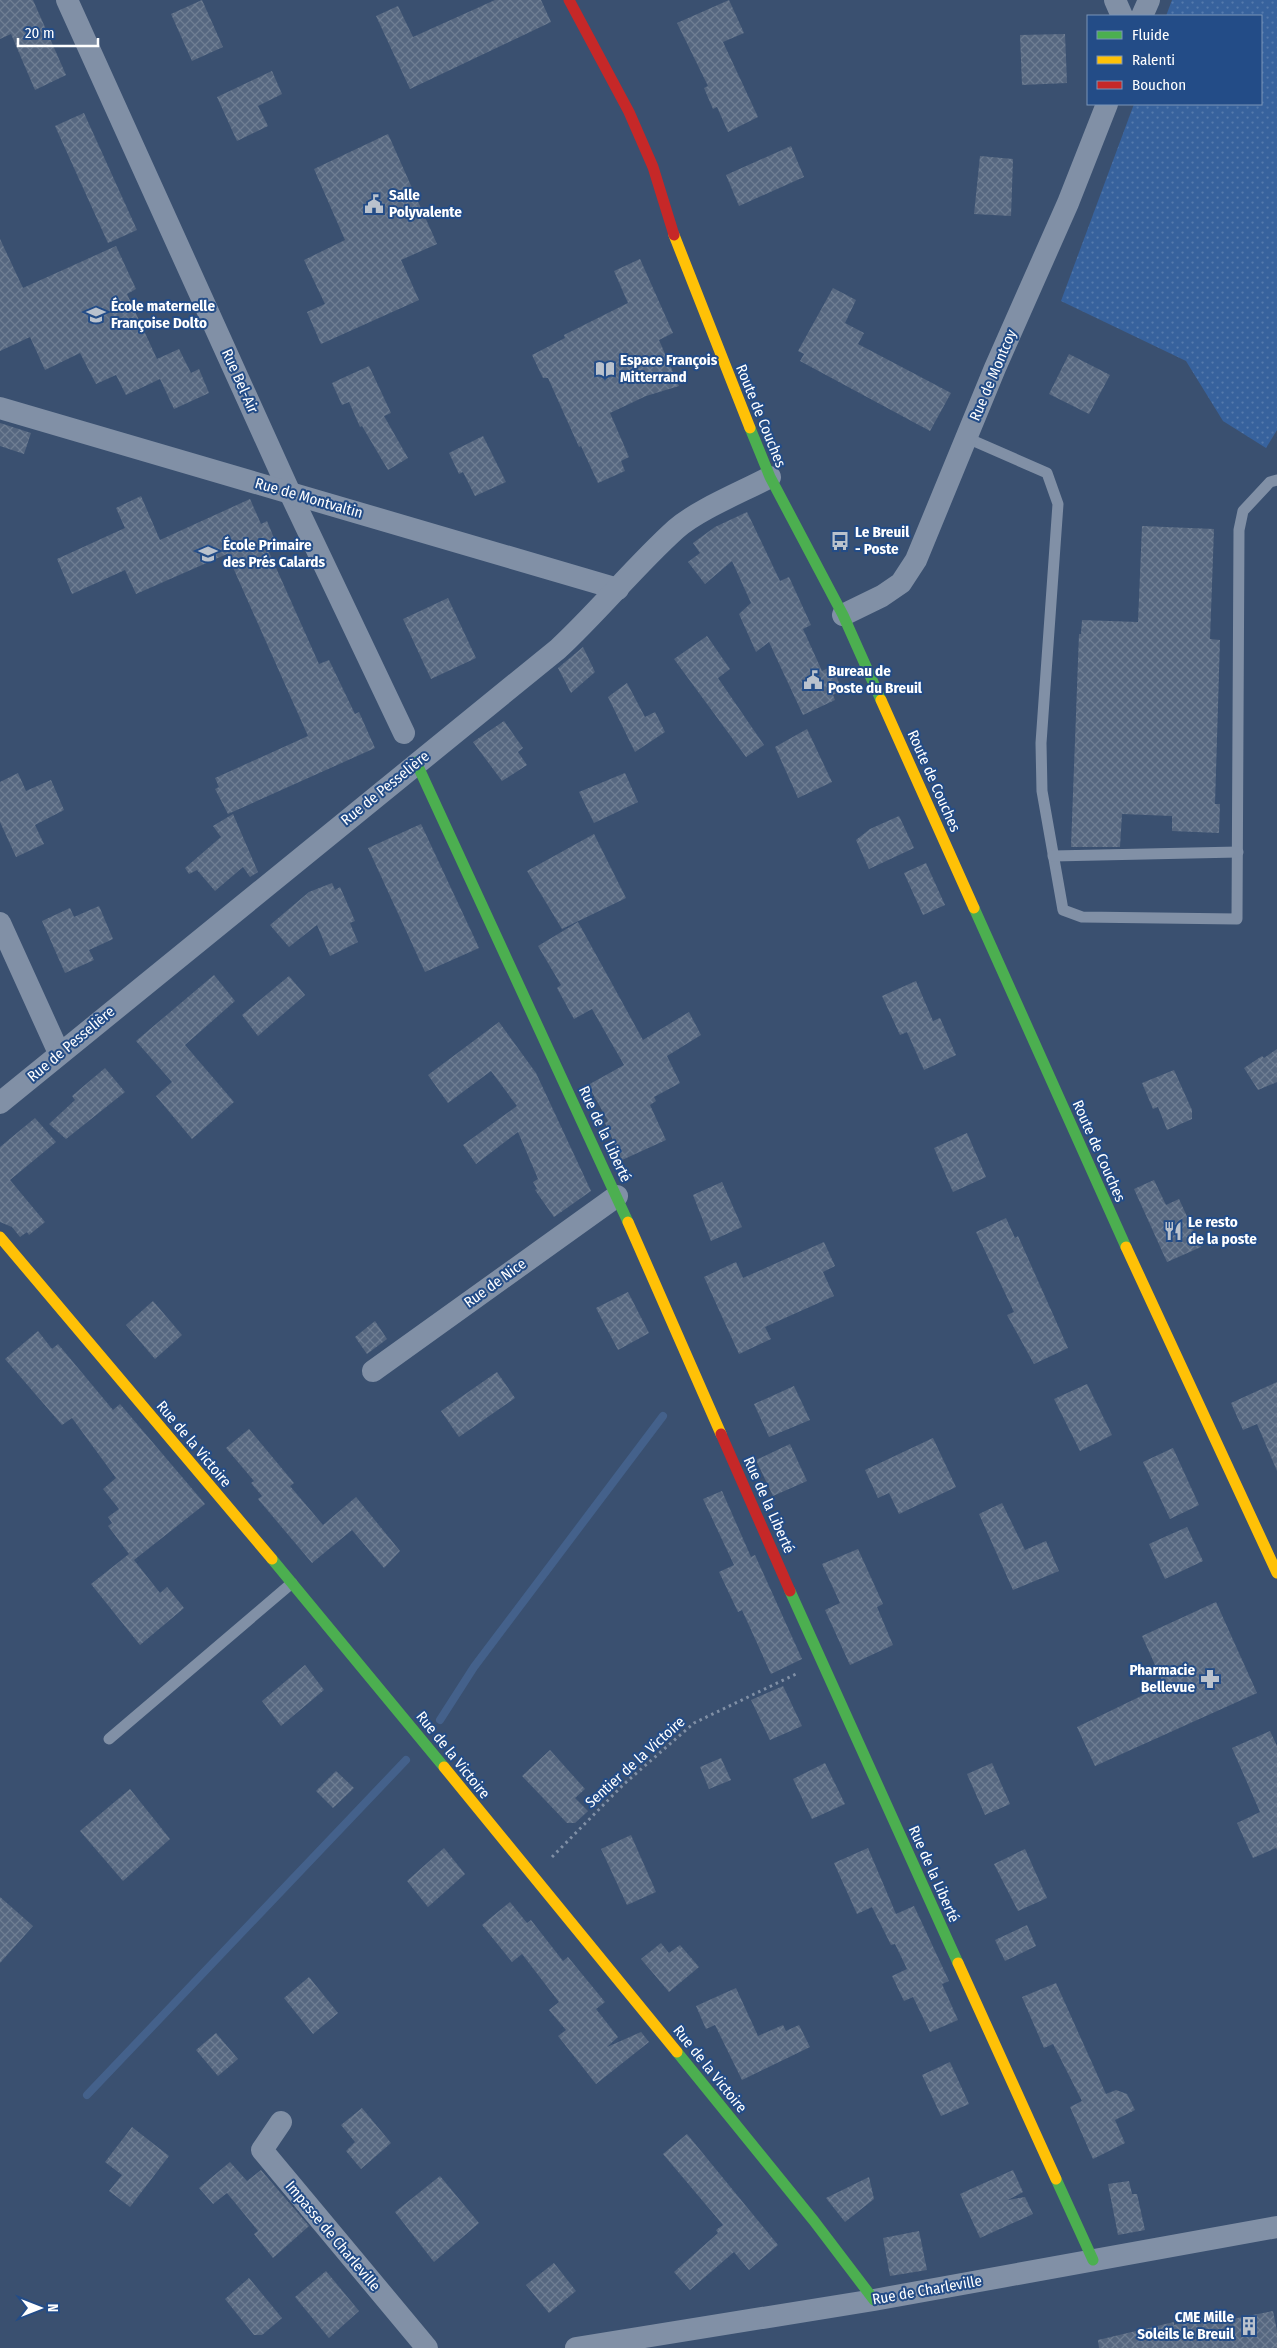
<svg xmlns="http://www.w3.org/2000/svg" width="1277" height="2348" font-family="'Fira Sans Condensed',sans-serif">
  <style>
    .grass { fill: url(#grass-dots) }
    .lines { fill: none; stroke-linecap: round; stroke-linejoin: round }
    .stream { stroke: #44618b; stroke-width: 8 }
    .building { fill: url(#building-cross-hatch) }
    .path { stroke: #8190a6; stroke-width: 3; stroke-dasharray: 2.5 4; stroke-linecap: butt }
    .lane { stroke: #8190a6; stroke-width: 11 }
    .street { stroke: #8190a6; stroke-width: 22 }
    .fast { stroke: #4caf50; stroke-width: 11 }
    .slow { stroke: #ffc107; stroke-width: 11 }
    .jam { stroke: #c62828; stroke-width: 11 }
    .labels { text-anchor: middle; stroke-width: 4; stroke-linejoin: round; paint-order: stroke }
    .poi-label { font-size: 15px; font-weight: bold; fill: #fff; stroke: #234c87; text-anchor: start }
    .street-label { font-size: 15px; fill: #fff; stroke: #234c87 }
  </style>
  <defs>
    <pattern id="grass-dots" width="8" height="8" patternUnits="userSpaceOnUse" patternTransform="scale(1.25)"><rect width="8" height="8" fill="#37629d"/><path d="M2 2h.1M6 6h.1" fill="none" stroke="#557aac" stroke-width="1.8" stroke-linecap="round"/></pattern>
    <pattern id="building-cross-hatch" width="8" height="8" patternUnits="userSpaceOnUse" patternTransform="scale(1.25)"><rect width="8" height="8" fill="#566780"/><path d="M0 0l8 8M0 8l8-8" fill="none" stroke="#6f7e93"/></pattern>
  </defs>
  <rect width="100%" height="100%" fill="#3a5070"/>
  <polygon class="grass" points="1172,0 1277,0 1277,430 1266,448 1223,421 1186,361 1061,301 1134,104 1261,104 1261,16 1166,16"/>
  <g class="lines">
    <g class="stream">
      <polyline points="440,1720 474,1667 663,1416"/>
      <polyline points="87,2095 406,1760"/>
    </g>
  </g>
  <g class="building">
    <polygon points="0,0 33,0 66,75 35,90 11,34 0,39"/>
    <polygon points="202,0 223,47 192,61 171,14"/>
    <polygon points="495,0 541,0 551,22 410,89 376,16 398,6 413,37"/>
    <polygon points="729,0 744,33 723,42 758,117 728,132 717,107 713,109 704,88 708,86 677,23"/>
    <polygon points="1065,34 1067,83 1022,85 1020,35"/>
    <polygon points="272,71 282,94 258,106 268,126 237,141 217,97"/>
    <polygon points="84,113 137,230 108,243 55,126"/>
    <polygon points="388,134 437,244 401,260 419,300 321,344 307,312 325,304 304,260 345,240 314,169"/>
    <polygon points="791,146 804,177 739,206 726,175"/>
    <polygon points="980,156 1013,159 1011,216 974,214"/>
    <polygon points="0,239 23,288 116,246 136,289 127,294 157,359 179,349 191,373 199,369 209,393 174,409 160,379 126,395 116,375 96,384 80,353 45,370 30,337 0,351"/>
    <polygon points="640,259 673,333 659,340 679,386 646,396 610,413 629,457 621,461 625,471 598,483 581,446 579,447 548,378 543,378 532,355 565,338 564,335 628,303 614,271"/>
    <polygon points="833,288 856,300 845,323 864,333 858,344 951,393 930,431 800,361 804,354 798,351"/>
    <polygon points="1069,354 1110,375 1089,414 1049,394"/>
    <polygon points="369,366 391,413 384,416 408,458 388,470 362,426 360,427 349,402 342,405 332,383"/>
    <polygon points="0,423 31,433 24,454 0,446"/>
    <polygon points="483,436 506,482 475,496 463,472 459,474 449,453"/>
    <polygon points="141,496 160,540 250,499 261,524 267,521 278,548 269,552 319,664 329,660 355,714 359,712 375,748 228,814 215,789 219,787 215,778 308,736 227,554 136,594 125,570 72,594 57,559 125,528 116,508"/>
    <polygon points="747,512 780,581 789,577 811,625 803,629 822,671 832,666 842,690 833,695 835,700 803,715 769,642 756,652 739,614 751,603 732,561 705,584 688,562 700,553 693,543 715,527"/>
    <polygon points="1142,526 1214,529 1210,639 1220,640 1215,804 1220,804 1219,833 1172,831 1172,816 1122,814 1120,847 1071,847 1079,634 1081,634 1082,620 1138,622"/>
    <polygon points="448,598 476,658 431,679 403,619"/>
    <polygon points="707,636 730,669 718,678 764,745 746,757 674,659"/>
    <polygon points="583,647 595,672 571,693 558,668"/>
    <polygon points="627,683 645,717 655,712 665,732 635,752 608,697"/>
    <polygon points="504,721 523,748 518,752 527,765 502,781 473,742"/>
    <polygon points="807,729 832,782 798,798 775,747"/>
    <polygon points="18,773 26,791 51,780 64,810 35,825 44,844 16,857 0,822 0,782"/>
    <polygon points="625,773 638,802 594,823 579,792"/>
    <polygon points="233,814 258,872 250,877 243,867 215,891 197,870 189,874 185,868 221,837 213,826"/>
    <polygon points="899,816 914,848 869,869 856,840 870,829"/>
    <polygon points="421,824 479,948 425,972 368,848"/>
    <polygon points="594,834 626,898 562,929 527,871"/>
    <polygon points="926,863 945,905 923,915 904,873"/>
    <polygon points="332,883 335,890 340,887 355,921 350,923 358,942 330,956 317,925 289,947 270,925 309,892"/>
    <polygon points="99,906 113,939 89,950 94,960 65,973 42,921 70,908 74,917"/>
    <polygon points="578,922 643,1040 689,1012 701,1035 667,1056 680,1083 654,1097 656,1101 650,1105 666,1140 622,1160 605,1123 608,1121 588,1085 624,1065 592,1009 574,1019 557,988 561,985 538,946"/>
    <polygon points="214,975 235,1001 185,1045 234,1102 192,1139 156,1096 172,1082 136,1041"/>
    <polygon points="289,976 305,995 258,1036 242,1015"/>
    <polygon points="916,981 933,1021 940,1018 956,1055 924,1070 907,1032 900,1035 882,996"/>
    <polygon points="499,1022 536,1073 591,1191 554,1217 535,1190 537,1189 533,1182 538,1179 518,1132 476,1164 463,1145 517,1106 491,1071 448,1103 428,1075"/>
    <polygon points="1277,1049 1277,1082 1258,1090 1244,1068 1262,1056 1264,1058"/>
    <polygon points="105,1068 125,1092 66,1139 49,1124 75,1100 72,1096"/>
    <polygon points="1174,1070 1192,1110 1192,1119 1167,1130 1158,1107 1153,1109 1142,1083"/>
    <polygon points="35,1118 56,1142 10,1180 45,1222 29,1235 27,1232 20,1237 12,1227 0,1222 0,1147"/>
    <polygon points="967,1133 986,1177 953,1192 934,1148"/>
    <polygon points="1154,1180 1166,1205 1179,1199 1201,1247 1167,1262 1134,1189"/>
    <polygon points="722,1182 742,1227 711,1241 693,1195"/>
    <polygon points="1006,1218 1015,1238 1018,1236 1068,1348 1034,1364 1007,1315 1014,1312 976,1232"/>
    <polygon points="824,1242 835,1266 823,1272 834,1296 765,1327 771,1339 739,1354 704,1277 736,1262 743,1278"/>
    <polygon points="628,1292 649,1333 618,1350 596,1308"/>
    <polygon points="153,1301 182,1335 155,1359 126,1325"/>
    <polygon points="375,1321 387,1339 367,1354 355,1337"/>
    <polygon points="38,1331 52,1349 58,1344 113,1410 120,1404 205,1504 134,1560 160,1593 167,1587 184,1608 140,1645 91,1584 129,1554 108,1526 112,1523 108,1517 119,1509 103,1489 116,1478 72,1418 62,1425 5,1359"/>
    <polygon points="497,1372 515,1398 459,1437 441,1411"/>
    <polygon points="1277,1382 1277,1471 1257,1424 1243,1430 1231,1403"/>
    <polygon points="1087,1384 1112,1435 1080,1451 1054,1399"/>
    <polygon points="794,1386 810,1420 769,1437 754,1404"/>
    <polygon points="249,1429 294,1483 290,1486 323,1525 356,1497 400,1551 384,1568 352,1530 312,1563 258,1499 262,1496 251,1483 254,1481 226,1448"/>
    <polygon points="933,1438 956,1487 899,1514 889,1493 878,1498 865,1470"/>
    <polygon points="790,1444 807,1481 773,1496 756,1460"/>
    <polygon points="1173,1448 1199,1505 1170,1519 1143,1462"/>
    <polygon points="722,1491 751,1557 755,1555 802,1659 771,1674 742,1610 738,1612 719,1572 734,1565 703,1499"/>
    <polygon points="1002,1503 1025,1550 1046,1541 1059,1571 1013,1590 979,1514"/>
    <polygon points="1187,1527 1203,1561 1165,1579 1149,1544"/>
    <polygon points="858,1549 883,1604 877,1607 893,1645 850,1665 825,1610 840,1603 822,1564"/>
    <polygon points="1216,1602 1257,1693 1095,1766 1077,1727 1164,1685 1142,1636"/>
    <polygon points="305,1665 324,1690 281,1726 262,1701"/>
    <polygon points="783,1686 802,1726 770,1740 751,1700"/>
    <polygon points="1270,1731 1277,1746 1277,1850 1276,1848 1253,1858 1237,1823 1260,1812 1232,1748"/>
    <polygon points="550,1750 585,1789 575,1798 588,1811 575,1823 567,1823 522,1776"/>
    <polygon points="721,1758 731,1780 709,1789 700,1767"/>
    <polygon points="825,1763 845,1804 812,1819 793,1779"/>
    <polygon points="992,1763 1010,1804 985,1815 967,1774"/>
    <polygon points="336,1771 354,1788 333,1808 316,1791"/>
    <polygon points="130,1789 170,1839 123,1881 80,1831"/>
    <polygon points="631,1835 656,1892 627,1905 601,1849"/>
    <polygon points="444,1848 465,1874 428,1907 407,1881"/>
    <polygon points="868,1848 896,1914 914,1906 949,1981 942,1984 958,2020 930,2032 913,1997 904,2001 892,1976 907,1969 895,1944 891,1945 872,1907 857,1914 834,1863"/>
    <polygon points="1025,1849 1047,1898 1018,1911 994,1864"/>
    <polygon points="0,1897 33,1926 0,1963"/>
    <polygon points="510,1902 527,1923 531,1920 563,1961 568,1957 605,2002 596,2009 618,2037 607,2047 641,2032 649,2042 596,2084 558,2036 566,2030 549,2010 559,2002 522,1954 512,1962 482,1925"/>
    <polygon points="1027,1925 1036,1946 1005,1961 995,1940"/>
    <polygon points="661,1943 669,1953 680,1945 699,1967 669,1992 641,1959"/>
    <polygon points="309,1977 338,2013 313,2034 284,1998"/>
    <polygon points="1056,1983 1106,2094 1116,2090 1127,2094 1135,2110 1115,2120 1125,2143 1093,2159 1070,2107 1082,2101 1053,2044 1044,2048 1022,1997"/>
    <polygon points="736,1988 758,2036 783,2025 786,2031 799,2025 810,2047 742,2080 715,2025 706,2029 696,2006"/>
    <polygon points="216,2033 238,2059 218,2076 196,2050"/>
    <polygon points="950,2062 969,2104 941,2116 922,2075"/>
    <polygon points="362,2108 391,2143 361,2169 346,2151 355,2142 341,2125"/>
    <polygon points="132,2127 169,2156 130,2207 109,2191 122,2175 105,2162"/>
    <polygon points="687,2134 778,2245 749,2270 734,2252 690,2290 674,2272 718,2233 716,2230 723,2225 663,2154"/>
    <polygon points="230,2162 247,2181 261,2170 309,2226 273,2258 254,2234 258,2231 227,2193 213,2204 199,2188"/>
    <polygon points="1013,2170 1023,2192 1008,2200 1025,2197 1033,2214 980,2238 960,2194"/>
    <polygon points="440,2176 479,2223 434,2262 395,2212"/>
    <polygon points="869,2177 874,2199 845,2222 826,2198"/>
    <polygon points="1129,2181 1132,2194 1137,2194 1145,2230 1118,2235 1108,2184"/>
    <polygon points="919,2231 927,2270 890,2276 883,2238"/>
    <polygon points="554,2263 576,2291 549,2313 526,2285"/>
    <polygon points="326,2271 359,2311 329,2338 295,2297"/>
    <polygon points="249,2278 282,2318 262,2335 254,2335 225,2299"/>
    <polygon points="1273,2311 1277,2331 1277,2348 1099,2348 1098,2340 1174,2322 1174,2325 1219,2314 1222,2321"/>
  </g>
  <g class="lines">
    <polyline class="path" points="552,1857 624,1784 694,1723 796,1674"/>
    <g class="lane">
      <polyline points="967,438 1047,473 1058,504 1041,743 1042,791 1063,910 1082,917 1237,919 1239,530 1243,511 1270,482 1277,480"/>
      <polyline points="1053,856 1238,852"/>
      <polyline points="109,1739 292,1583"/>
    </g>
    <g class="street">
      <polyline points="67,0 290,493 404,733"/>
      <polyline points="1115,0 1122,16"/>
      <polyline points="1142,16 1149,0"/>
      <polyline points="0,408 618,589"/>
      <polyline points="843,615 882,596 901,583 916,560 995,368 1068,203 1107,104"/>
      <polyline points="0,923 59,1053"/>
      <path d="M0 1103 558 649C599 611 635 566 676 529 699 509 742 492 770 477"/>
      <polyline points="373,1371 617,1196"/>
      <polyline points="281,2122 262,2150 427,2348"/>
      <polyline points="576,2348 874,2300 1277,2227"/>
    </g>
    <g class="fast">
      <polyline points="750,428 770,477 843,615 881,700"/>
      <polyline points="416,762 628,1222"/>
      <polyline points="974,908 1126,1247"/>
      <polyline points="272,1559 444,1767"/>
      <polyline points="790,1591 958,1963"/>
      <polyline points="677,2052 814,2221 874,2300"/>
      <polyline points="1056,2179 1093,2260"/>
    </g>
    <g class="slow">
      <polyline points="674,235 750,428"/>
      <polyline points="881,700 974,908"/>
      <polyline points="628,1222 721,1434"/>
      <polyline points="0,1237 272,1559"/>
      <polyline points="1126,1247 1277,1573"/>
      <polyline points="444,1767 677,2052"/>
      <polyline points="958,1963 1056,2179"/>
    </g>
    <g class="jam">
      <polyline points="569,0 629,112 653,167 674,235"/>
      <polyline points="721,1434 790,1591"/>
    </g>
  </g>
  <defs>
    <g id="civic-bare" transform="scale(1.5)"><path d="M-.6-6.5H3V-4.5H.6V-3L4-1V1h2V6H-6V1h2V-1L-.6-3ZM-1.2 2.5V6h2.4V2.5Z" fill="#bac2cd" stroke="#234c87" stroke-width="2.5" paint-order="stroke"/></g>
    <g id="school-bare" transform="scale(1.5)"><path d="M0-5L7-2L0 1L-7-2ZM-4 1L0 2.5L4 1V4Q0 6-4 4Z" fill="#bac2cd" stroke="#234c87" stroke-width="2.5" paint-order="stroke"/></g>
    <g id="library-bare" transform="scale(1.5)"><path d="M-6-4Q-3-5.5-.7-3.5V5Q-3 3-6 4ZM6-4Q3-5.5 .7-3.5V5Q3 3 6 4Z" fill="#bac2cd" stroke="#234c87" stroke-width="2.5" paint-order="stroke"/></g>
    <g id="bus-bare" transform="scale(1.5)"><path d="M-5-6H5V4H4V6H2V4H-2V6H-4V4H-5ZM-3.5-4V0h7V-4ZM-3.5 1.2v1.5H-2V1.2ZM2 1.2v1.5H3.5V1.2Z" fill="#bac2cd" stroke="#234c87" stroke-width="2.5" paint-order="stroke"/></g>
    <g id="restaurant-bare" transform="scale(1.5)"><path d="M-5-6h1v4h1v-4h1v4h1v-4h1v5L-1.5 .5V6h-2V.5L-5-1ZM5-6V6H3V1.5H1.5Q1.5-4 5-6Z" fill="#bac2cd" stroke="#234c87" stroke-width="2.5" paint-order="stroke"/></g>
    <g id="pharmacy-bare" transform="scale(1.5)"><path d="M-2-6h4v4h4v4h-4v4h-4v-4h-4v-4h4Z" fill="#bac2cd" stroke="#234c87" stroke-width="2.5" paint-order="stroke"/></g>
    <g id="building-bare" transform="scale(1.5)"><path d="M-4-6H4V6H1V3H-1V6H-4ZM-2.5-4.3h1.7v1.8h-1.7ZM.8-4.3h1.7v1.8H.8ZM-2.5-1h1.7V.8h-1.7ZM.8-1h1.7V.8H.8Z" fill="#bac2cd" stroke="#234c87" stroke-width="2.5" paint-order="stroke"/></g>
  </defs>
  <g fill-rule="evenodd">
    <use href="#civic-bare" x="374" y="204"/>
    <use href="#school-bare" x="96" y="315"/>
    <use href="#library-bare" x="605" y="369"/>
    <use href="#bus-bare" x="840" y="541"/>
    <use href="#school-bare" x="208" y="554"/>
    <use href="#civic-bare" x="813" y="680"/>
    <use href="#restaurant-bare" x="1173" y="1231"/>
    <use href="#pharmacy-bare" x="1210" y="1679"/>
    <use href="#building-bare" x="1249" y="2326"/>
  </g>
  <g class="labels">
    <g class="poi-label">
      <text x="389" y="200">Salle<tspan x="389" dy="17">Polyvalente</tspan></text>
      <text x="111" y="311">École maternelle<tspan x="111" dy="17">Françoise Dolto</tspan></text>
      <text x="620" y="365">Espace François<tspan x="620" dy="17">Mitterrand</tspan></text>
      <text x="855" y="537">Le Breuil<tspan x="855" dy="17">- Poste</tspan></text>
      <text x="223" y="550">École Primaire<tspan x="223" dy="17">des Prés Calards</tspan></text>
      <text x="828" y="676">Bureau de<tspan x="828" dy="17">Poste du Breuil</tspan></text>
      <text x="1188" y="1227">Le resto<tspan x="1188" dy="17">de la poste</tspan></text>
      <text x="1195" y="1675" text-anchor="end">Pharmacie<tspan x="1195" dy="17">Bellevue</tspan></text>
      <text x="1234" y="2322" text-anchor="end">CME Mille<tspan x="1234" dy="17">Soleils le Breuil</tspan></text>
    </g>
    <g class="street-label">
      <text transform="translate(993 375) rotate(-67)" y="5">Rue de Montcoy</text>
      <text transform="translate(240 381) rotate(66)" y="5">Rue Bel-Air</text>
      <text transform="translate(761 416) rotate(68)" y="5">Route de Couches</text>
      <text transform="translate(309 498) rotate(16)" y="5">Rue de Montvaltin</text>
      <text transform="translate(934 781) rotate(66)" y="5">Route de Couches</text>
      <text transform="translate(385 788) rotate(-39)" y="5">Rue de Pesselière</text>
      <text transform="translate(71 1044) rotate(-40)" y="5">Rue de Pesselière</text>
      <text transform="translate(605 1134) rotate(65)" y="5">Rue de la Liberté</text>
      <text transform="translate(1099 1151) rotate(66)" y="5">Route de Couches</text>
      <text transform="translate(495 1283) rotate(-36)" y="5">Rue de Nice</text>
      <text transform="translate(194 1444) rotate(50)" y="5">Rue de la Victoire</text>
      <text transform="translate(769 1505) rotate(66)" y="5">Rue de la Liberté</text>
      <text transform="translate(453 1755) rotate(51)" y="5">Rue de la Victoire</text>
      <text transform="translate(635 1762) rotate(-42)" y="5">Sentier de la Victoire</text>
      <text transform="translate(934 1874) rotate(66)" y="5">Rue de la Liberté</text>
      <text transform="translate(710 2069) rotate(51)" y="5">Rue de la Victoire</text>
      <text transform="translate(333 2236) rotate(50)" y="5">Impasse de Charleville</text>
      <text transform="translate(927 2290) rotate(-10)" y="5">Rue de Charleville</text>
    </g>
  </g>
  <rect x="1087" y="15" width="175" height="90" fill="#234c87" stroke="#7b94b7"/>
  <rect x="1097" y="31" width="25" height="8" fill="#4caf50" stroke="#7b94b7"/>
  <text x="1132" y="40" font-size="15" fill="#ffffff">Fluide</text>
  <rect x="1097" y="56" width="25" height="8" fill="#ffc107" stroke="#7b94b7"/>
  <text x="1132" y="65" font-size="15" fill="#ffffff">Ralenti</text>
  <rect x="1097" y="81" width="25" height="8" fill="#c62828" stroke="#7b94b7"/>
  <text x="1132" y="90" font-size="15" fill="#ffffff">Bouchon</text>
  <g transform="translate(40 2308) rotate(90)" stroke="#234c87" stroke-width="4" paint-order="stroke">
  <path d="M0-4L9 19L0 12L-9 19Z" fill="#ffffff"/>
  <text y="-8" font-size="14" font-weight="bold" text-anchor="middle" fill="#ffffff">N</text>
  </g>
  <path d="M18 38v8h80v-8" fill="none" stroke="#ffffff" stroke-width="2.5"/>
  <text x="25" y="38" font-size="15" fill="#ffffff" stroke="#234c87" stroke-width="4" paint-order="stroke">20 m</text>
</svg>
